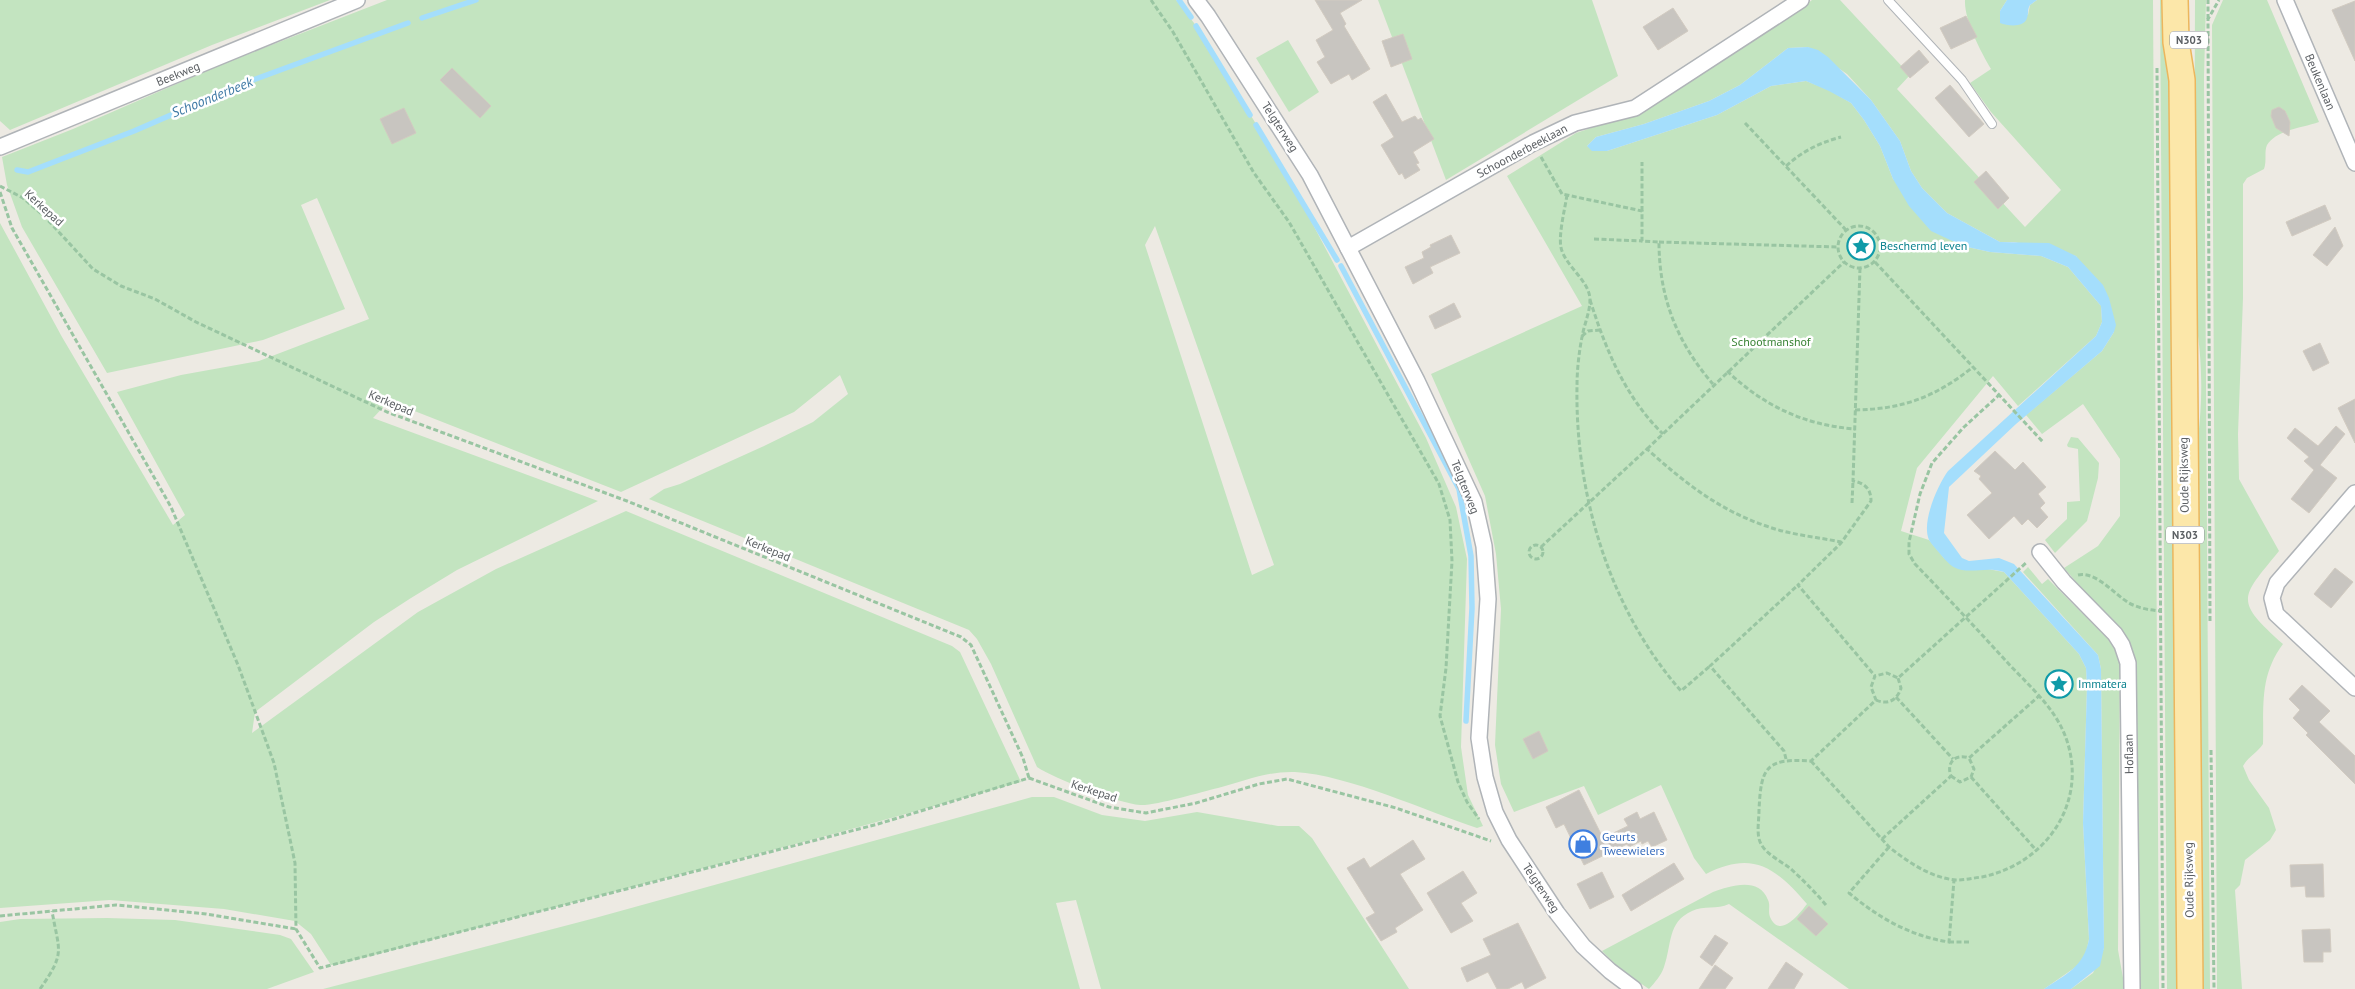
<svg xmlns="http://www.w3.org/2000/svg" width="2355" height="989" font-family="'PT Sans',sans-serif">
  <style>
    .green { fill: #c3e4c0; fill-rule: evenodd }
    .water { fill: #a4defc }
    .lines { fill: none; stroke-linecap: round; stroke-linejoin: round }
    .stream { stroke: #a4defc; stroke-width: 5.5 }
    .building { fill: #c8c5c0; stroke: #d2cbc1 }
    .service-casing { stroke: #b0b4b8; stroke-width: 10 }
    .minor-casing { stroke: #b0b4b8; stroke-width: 18 }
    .primary-casing { stroke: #ecb65d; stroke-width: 28 }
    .path { stroke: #99c5a2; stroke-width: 3; stroke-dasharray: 5 2.5; stroke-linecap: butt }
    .service { stroke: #fff; stroke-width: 8 }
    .minor { stroke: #fff; stroke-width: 15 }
    .primary { stroke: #fce7a9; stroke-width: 25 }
    .labels { text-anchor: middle; stroke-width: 5; stroke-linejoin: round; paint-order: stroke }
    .shield { fill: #fff; stroke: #8c8f92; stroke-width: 1 }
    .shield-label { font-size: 11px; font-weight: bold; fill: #5b5f63 }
    .street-label { font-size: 12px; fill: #5b5f63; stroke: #fff }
    .culture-label { font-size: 12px; fill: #0d838f; stroke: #fff; text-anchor: start }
    .park-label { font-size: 12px; fill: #3c8538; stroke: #fff }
    .shop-label { font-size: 12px; fill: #366cbe; stroke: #fff; text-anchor: start }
    .water-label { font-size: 14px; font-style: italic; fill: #3f7aa5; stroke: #fff }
  </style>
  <rect width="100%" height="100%" fill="#edeae3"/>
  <g class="green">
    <polygon points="0,0 330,0 212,45 10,130 0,121"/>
    <path d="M387 0H1176L1194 23 1283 168 1426 438 1456 507 1467 559 1461 747 1468 795 1483 826 1477 828C1425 811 1349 775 1295 772 1267 771 1245 781 1218 788 1201 792 1155 806 1140 805 1118 803 1055 779 1037 767L991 664 977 639 969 630 649 499 664 489 680 484 764 446 813 422 848 394 840 375 794 412 621 492 389 401 373 418 598 501 457 570 411 598 374 622 255 712 252 733 418 612 496 569 626 511 952 646 960 652 1021 782 837 833 336 965H331L311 934 295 921 224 909 110 900 0 908V223L62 337 173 525 185 515 117 392 181 375 259 361 369 319 317 198 301 205 345 309 263 340 107 373 22 227 7 185 2 157 73 129 220 65ZM1155 226 1274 565 1252 575 1145 245Z"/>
    <polygon points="1378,0 1592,0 1618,76 1446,180"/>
    <path d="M1812 0H1840L1910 75 1897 89 2025 227 2061 190 1991 112 1970 83 1991 69C1981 52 1964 20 1965 0H2007L2000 11 2028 15 2030 5 2037 0H2153L2159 989H2137L2133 652 2118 630 2064 568 2098 546 2120 516V459L2083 404 2042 434 2026 415 2102 351 2114 332 2076 256 2014 242H2000L1947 213 1922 188 1911 171 1900 141 1871 100 1847 74 1808 47 1788 48 1740 85 1709 101 1644 124 1596 137 1587 146 1607 151 1717 115 1771 86 1806 81 1829 90 1851 103 1864 120 1880 146 1893 179 1963 246 1990 252 2041 256 2068 267 2101 306 2102 322 2096 336 2018 406 1993 376 1917 468 1901 531 1929 540 1944 558 1982 568 2004 572 2079 654 2086 668 2087 686 2083 823 2089 939 2086 953 2080 964 2044 989H1849L1729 904C1717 910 1704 905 1692 911 1667 922 1672 945 1664 967 1661 976 1655 982 1649 989L1621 970 1602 951 1713 892C1730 886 1759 876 1768 900 1771 906 1767 912 1771 919 1781 938 1800 913 1807 904 1776 868 1753 850 1706 874L1694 858 1661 785 1598 815 1584 786 1514 812 1501 784 1495 745 1501 609 1496 554 1485 496 1431 374 1582 306 1507 176 1576 133 1630 115 1794 14Z"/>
    <polygon points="2160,0 2169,0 2174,280 2177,989 2167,989"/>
    <path d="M2195 0H2206L2204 77 2210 989H2199L2195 461C2203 407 2204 364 2194 310Z"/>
    <path d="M2223 0H2267L2319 122C2303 128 2277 129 2267 145 2264 151 2267 161 2264 169L2247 178 2243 184V298L2238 434 2239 479 2279 551C2240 599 2234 600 2283 644 2259 676 2264 707 2263 744 2257 753 2248 757 2243 766L2249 780 2269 808 2276 830 2270 840 2245 860 2240 885 2235 890 2242 989H2217L2212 25Z"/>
    <polygon points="1288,40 1319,92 1289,112 1256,58"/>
    <polygon points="2071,437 2078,438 2099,463 2098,478 2087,521 2055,553 2045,540 2067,519 2067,502 2080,501 2078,449 2068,447 2067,445"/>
    <polygon points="2028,567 2042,584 2048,579 2108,639 2120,656 2118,950 2125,989 2071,989 2093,973 2104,948 2101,669 2098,655 2023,572"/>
    <polygon points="1032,797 1054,797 1102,815 1145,821 1197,812 1278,826 1299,826 1312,838 1409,989 1101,989 1076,900 1056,903 1080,989 323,989 595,918"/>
    <polygon points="107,918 175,920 280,935 291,939 314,972 267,989 0,989 0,922 20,919"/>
  </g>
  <g class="water">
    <path d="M2007 0H2037L2030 5C2027 10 2029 13 2027 18 2024 28 2008 26 2000 23V11Z"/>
    <path d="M1808 47 1818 50 1828 57 1871 100 1900 141 1911 171 1922 188 1947 213 2000 242 2049 243 2076 256 2103 285 2109 298 2116 325 2114 332 2102 351 2016 424 1949 487 1944 533 1962 558 1969 561 1999 558 2014 564 2098 655 2101 669 2104 948 2100 966 2071 989H2044C2066 974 2084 967 2089 939L2083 823 2087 686 2086 668 2079 654 2004 572C1989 567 1977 572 1962 570 1953 569 1946 561 1941 555 1937 550 1932 545 1929 540 1921 522 1938 485 1948 471L2096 336 2102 322 2101 306 2068 267 2041 256 1990 252 1963 246 1931 231 1909 206 1893 179 1880 146 1864 120 1851 103 1829 91 1806 81 1771 86 1717 115 1607 151H1592L1587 146 1596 137 1644 124 1709 101 1740 85 1788 48Z"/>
  </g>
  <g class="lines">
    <g class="stream">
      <polyline points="1179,0 1191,17"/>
      <polyline points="422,18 476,0"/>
      <polyline points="1196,26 1250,115"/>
      <polyline points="1256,125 1337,260"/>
      <polyline points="17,170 28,172 134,131 245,83 408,23"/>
      <polyline points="1341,266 1459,489 1471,556 1472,608 1466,721"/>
    </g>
  </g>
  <g class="building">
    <polygon points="1315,0 1362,0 1340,13 1346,24 1344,26 1370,69 1352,80 1349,74 1331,84 1317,62 1325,57 1316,40 1333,30"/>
    <polygon points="2355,1 2355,61 2332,10"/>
    <polygon points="1673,8 1688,31 1658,50 1643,27"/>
    <polygon points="1966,16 1977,37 1951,49 1940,28"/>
    <polygon points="1403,34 1412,59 1391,67 1382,41"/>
    <polygon points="1919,50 1929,62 1910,78 1900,67"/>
    <polygon points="452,68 491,106 480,118 440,80"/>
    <polygon points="1950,85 1984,124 1969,137 1935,98"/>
    <polygon points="1386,94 1402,122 1415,116 1418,120 1421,118 1434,139 1413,152 1419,163 1416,164 1420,170 1405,179 1402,173 1399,175 1381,145 1394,137 1373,102"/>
    <polygon points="2279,107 2285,111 2290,122 2289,136 2276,128 2271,116 2272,110"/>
    <polygon points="404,108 416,133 392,144 380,119"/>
    <polygon points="1986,171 2009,198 1998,209 1974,182"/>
    <polygon points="2325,205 2331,219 2292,236 2286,222"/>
    <polygon points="2335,227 2343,246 2327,266 2313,255"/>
    <polygon points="1451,235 1460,253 1430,267 1433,273 1413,284 1405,267 1424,258 1422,252 1431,247 1430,245"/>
    <polygon points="1454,303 1461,317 1435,329 1429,316"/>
    <polygon points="2320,343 2329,363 2313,371 2303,351"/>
    <polygon points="2355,399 2355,443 2338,408"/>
    <polygon points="2336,426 2345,434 2320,465 2337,478 2309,513 2291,499 2314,470 2304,461 2309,457 2287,438 2295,428 2318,446"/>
    <polygon points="1995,451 2015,470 2023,462 2046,487 2038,494 2045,503 2040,508 2048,517 2037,528 2028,519 2022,525 2014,516 1989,539 1967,515 1992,493 1979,479 1981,476 1974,471"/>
    <polygon points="2335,568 2353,582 2331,608 2314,594"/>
    <polygon points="2302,685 2330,711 2319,722 2355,756 2355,784 2306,735 2308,733 2293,718 2300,710 2289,699"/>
    <polygon points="1539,731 1548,751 1533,759 1523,739"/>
    <polygon points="1579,790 1603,838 1628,826 1624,819 1637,812 1640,819 1654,812 1667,840 1652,847 1648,841 1642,844 1641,841 1629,847 1627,844 1584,865 1564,824 1556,828 1546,807"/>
    <polygon points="1413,840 1425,859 1400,874 1423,910 1395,928 1397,932 1381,941 1366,918 1375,913 1347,868 1364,858 1370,868"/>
    <polygon points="1674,863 1684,879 1631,911 1622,895"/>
    <polygon points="2323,864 2324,897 2306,897 2305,886 2291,887 2290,865"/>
    <polygon points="1463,871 1477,893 1461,903 1473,921 1451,933 1427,893"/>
    <polygon points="1602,872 1614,897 1590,909 1577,884"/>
    <polygon points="1809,906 1828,924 1816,936 1797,919"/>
    <polygon points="1518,923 1546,978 1525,989 1522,982 1508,989 1497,989 1488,972 1467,982 1461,968 1491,955 1483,939"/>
    <polygon points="2330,929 2331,952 2323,952 2323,962 2304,962 2302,930"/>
    <polygon points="1715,935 1728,943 1712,966 1700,957"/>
    <polygon points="1786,962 1803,974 1794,989 1768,989"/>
    <polygon points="1715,965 1733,978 1725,989 1699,989"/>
  </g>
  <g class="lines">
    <g class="service-casing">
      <polyline id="service" points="1888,0 1962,80 1992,124"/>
    </g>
    <g class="minor-casing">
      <g id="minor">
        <polyline points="1196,0 1208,16 1310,175 1417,381 1474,502 1484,546 1488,599 1479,738 1485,777 1495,812 1509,840 1557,913 1583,946 1610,971 1634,989"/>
        <polyline points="2285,0 2355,163"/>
        <polyline points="0,147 357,0"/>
        <polyline points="1348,248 1533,143 1575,123 1635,108 1801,0"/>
        <polyline points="2355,493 2277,583 2272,598 2276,614 2355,688"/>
        <polyline points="2040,552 2064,582 2115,634 2122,645 2128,663 2132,989"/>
      </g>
    </g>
    <g class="primary-casing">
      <polyline id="primary" points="2175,0 2176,42 2182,80 2190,989"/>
    </g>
    <g class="path">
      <polyline points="1151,0 1173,32 1254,173 1289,222 1439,484 1450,520 1452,561 1446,668 1440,716 1458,782 1467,802 1479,819"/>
      <polyline points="2208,19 2208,0"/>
      <polyline points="2157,68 2163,989"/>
      <polyline points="1745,123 1846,230"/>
      <path d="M1541 157 1562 194 1642 211V241L1659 242C1659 297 1677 343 1713 384"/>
      <path d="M1786 166C1803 151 1819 143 1841 137"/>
      <polyline points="0,186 23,198 45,217 93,269 121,286 155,299 196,322 387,412 627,501 961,637 971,645 1023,758 1029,778"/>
      <polyline points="0,192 12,228 171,507 238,665 274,763 295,863 296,929 320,968 878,824 1029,778"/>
      <path d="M1567 195C1565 209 1557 239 1562 251 1568 268 1590 282 1590 300 1590 312 1584 325 1582 337 1579 352 1577 370 1577 386 1575 493 1609 609 1681 691L1710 666"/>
      <polyline points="1642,211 1642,162"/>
      <circle cx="1859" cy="247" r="21"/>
      <polyline points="1594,239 1642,241"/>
      <polyline points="1659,242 1838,247"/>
      <polyline points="1875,262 2043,442"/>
      <path d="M1860 268 1853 481C1865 483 1871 489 1871 501L1841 543 1798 585 1875 676"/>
      <path d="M1590 300C1606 350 1625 397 1663 434"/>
      <polyline points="1582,336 1588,331 1600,330"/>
      <path d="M1727 371C1764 406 1804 425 1855 429"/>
      <path d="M1855 410C1904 409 1935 397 1973 367"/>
      <polyline points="1647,449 1844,262"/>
      <polyline points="1852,503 1853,481"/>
      <circle cx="1536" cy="552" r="7"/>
      <path d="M1541 547 1647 449C1685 483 1720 511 1769 527 1792 535 1817 537 1841 542"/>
      <path d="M2078 575C2096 571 2114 594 2129 603 2138 608 2149 610 2160 611"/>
      <polyline points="2210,621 2208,19 2219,0"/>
      <polyline points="1896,697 1953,759"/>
      <path d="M1876 700C1887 705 1897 701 1901 688L1898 678"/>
      <polyline points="2211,750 2214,989"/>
      <polyline points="1786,759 1784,751 1710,666 1798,585"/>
      <path d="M1811 761 1889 847C1908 862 1931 878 1956 880 1965 880 1973 878 1982 877 2046 864 2089 802 2066 738 2055 707 2027 684 2006 661 1976 628 1946 596 1915 564L1909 554V542L1920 494 1932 463 1964 427 1999 395"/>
      <polyline points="1951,776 1960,782 1971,777 1974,769 1969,758"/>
      <polyline points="1971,777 2037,851"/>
      <polyline points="1029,778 1109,807 1146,813 1196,803 1259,784 1287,779 1396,808 1491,841"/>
      <path d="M1882 839 1951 776C1946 763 1955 753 1969 758L2039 696"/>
      <path d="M1889 847 1849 893C1879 918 1910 936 1949 942L1954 880"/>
      <path d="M1826 905C1815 892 1803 880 1791 869 1781 861 1767 855 1761 844 1756 835 1759 821 1759 810 1761 767 1766 758 1811 761L1876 700 1871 687 1875 676 1887 673 1898 678 2027 562"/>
      <polyline points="0,916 116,905 206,914 296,929"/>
      <polyline points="1949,942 1969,942"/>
      <path d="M40 989C66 952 59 952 52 911"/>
    </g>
    <use href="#service" class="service"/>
    <use href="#minor" class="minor"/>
    <use href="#primary" class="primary"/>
  </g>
  <defs>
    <g id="sight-ring" transform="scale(1.4375)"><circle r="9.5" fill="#fff" stroke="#0f9aa8" stroke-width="1.5"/><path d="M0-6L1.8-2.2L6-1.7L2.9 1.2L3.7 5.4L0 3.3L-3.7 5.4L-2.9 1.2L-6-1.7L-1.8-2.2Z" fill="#0f9aa8"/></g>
    <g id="shop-ring" transform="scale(1.4375)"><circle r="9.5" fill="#fff" stroke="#3f7fe0" stroke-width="1.5"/><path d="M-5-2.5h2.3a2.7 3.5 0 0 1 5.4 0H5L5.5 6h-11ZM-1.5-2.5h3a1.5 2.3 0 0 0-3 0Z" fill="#3f7fe0"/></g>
  </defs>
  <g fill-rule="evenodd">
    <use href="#sight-ring" x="1861" y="246"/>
    <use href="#sight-ring" x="2059" y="684"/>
    <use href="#shop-ring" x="1583" y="844"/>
  </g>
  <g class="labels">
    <g class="shield">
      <rect x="2170" y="31.5" width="38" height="17" rx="4"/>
      <rect x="2166" y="526.5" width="38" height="17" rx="4"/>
    </g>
    <g class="shield-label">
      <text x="2189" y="44">N303</text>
      <text x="2185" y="539">N303</text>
    </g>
    <g class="street-label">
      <text transform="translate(178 74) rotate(-22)" y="4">Beekweg</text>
      <text transform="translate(2320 82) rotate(67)" y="4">Beukenlaan</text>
      <text transform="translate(1280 127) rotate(57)" y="4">Telgterweg</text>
      <text transform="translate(1522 151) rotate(-28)" y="4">Schoonderbeeklaan</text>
      <text transform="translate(44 208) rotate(42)" y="4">Kerkepad</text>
      <text transform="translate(391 403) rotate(23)" y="4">Kerkepad</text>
      <text transform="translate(2184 475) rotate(-91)" y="4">Oude Rijksweg</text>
      <text transform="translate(1465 487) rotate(68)" y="4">Telgterweg</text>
      <text transform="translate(768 549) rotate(22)" y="4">Kerkepad</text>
      <text transform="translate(2129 754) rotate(-91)" y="4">Hoflaan</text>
      <text transform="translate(1094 791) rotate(18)" y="4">Kerkepad</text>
      <text transform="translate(2189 880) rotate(-91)" y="4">Oude Rijksweg</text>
      <text transform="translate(1541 888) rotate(56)" y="4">Telgterweg</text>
    </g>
    <g class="culture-label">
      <text x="1880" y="250">Beschermd leven</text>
      <text x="2078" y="688">Immatera</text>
    </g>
    <g class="park-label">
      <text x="1771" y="346">Schootmanshof</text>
    </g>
    <g class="shop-label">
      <text x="1602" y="841">Geurts<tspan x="1602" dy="14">Tweewielers</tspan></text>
    </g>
    <g class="water-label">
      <text transform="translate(212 97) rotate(-22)" y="5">Schoonderbeek</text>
    </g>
  </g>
</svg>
